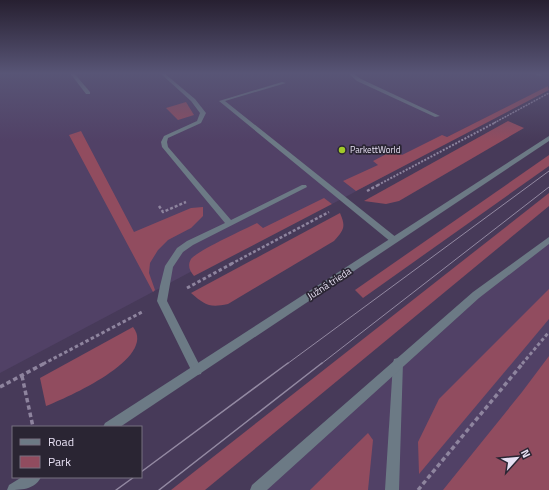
<svg xmlns="http://www.w3.org/2000/svg" width="549" height="490" font-family="'Titillium Web',sans-serif">
  <style>
    .built { fill: #514166 }
    .green { fill: #914c5f }
    .lines { fill: none; stroke-linecap: round; stroke-linejoin: round }
    .path-far4 { stroke: #8e849e; stroke-width: 1.5; stroke-dasharray: 2 1; stroke-linecap: butt }
    .path-far3 { stroke: #8e849e; stroke-width: 2; stroke-dasharray: 2 1.5; stroke-linecap: butt }
    .path-far2 { stroke: #8e849e; stroke-width: 2.5; stroke-dasharray: 3 2; stroke-linecap: butt }
    .path-far1 { stroke: #8e849e; stroke-width: 3; stroke-dasharray: 3.5 2.5; stroke-linecap: butt }
    .path { stroke: #8e849e; stroke-width: 3.5; stroke-dasharray: 4.5 3; stroke-linecap: butt }
    .service { fill: #6c7a85; fill-rule: evenodd }
    .tertiary { fill: #6c7a85; fill-rule: evenodd }
    .tram-far1 { stroke: #9389a2; stroke-width: 1 }
    .tram { stroke: #9389a2; stroke-width: 1.5 }
    .poi-dot { fill: #a1c929; stroke: #2a2533; stroke-width: 1.5 }
    .labels { text-anchor: middle; stroke-width: 3.5; stroke-linejoin: round; paint-order: stroke }
    .far-poi-label { font-size: 9px; fill: #e7e0f3; stroke: #2a2533; text-anchor: start }
    .street-label { font-size: 10px; fill: #e7e0f3; stroke: #2a2533 }
  </style>
  <rect width="100%" height="100%" fill="#473a59"/>
  <g class="built">
    <polygon points="0,73 549,73 549,86 447,137 451,140 351,194 332,204 326,200 0,373"/>
    <polygon points="549,240 549,490 257,490 398,363"/>
  </g>
  <g class="green">
    <polygon points="548,86 549,90 356,191 343,181 378,165 373,161 394,150 402,155 442,135 447,137"/>
    <polygon points="186,102 194,115 178,120 166,108"/>
    <polygon points="508,121 524,128 399,201 386,204 364,201"/>
    <polygon points="81,131 134,232 191,208 203,207 203,216 191,228 168,240 158,250 150,263 149,273 155,290 153,292 69,135"/>
    <polygon points="549,155 549,166 363,298 355,290"/>
    <polygon points="549,193 549,206 205,490 171,490"/>
    <path d="M324 198 332 204 194 276C190 271 187 266 191 259 197 251 245 229 257 223L263 228Z"/>
    <path d="M340 213C346 227 344 230 334 241L228 304C209 308 205 305 191 293Z"/>
    <polygon points="549,289 549,319 419,474 418,442 439,399"/>
    <path d="M133 327C158 358 66 398 46 406L40 378Z"/>
    <polygon points="549,356 549,490 443,490 522,392"/>
    <polygon points="368,433 373,440 368,490 310,490"/>
  </g>
  <g class="lines">
    <polyline class="path-far4" points="494,123 549,93"/>
    <polyline class="path-far3" points="378,185 496,122"/>
    <g class="path-far2">
      <polyline points="367,191 380,184"/>
      <polyline points="159,206 163,212 186,202"/>
      <polyline points="231,264 329,212"/>
    </g>
    <g class="path-far1">
      <polyline points="187,288 233,263"/>
      <polyline points="43,364 144,311"/>
      <polyline points="522,364 549,332"/>
    </g>
    <g class="path">
      <polyline points="22,376 33,427"/>
      <polyline points="0,387 45,363"/>
      <polyline points="418,490 523,363"/>
    </g>
    <g class="service">
      <polygon points="70,73 74,73 90,92 90,94 86,94"/>
      <polygon points="160,73 164,73 195,99 206,113 201,123 168,138 167,142 168,147 231,220 302,185 306,185 307,187 193,245 183,252 173,267 167,301 202,370 201,374 197,375 193,374 157,301 160,286 165,266 177,248 187,241 225,223 162,147 161,142 164,136 197,121 200,113 191,101"/>
      <polygon points="348,73 352,73 361,79 440,116 435,117 357,81"/>
      <polygon points="531,73 536,73 542,75 540,76"/>
      <polygon points="282,82 286,83 225,101 397,238 398,240 397,242 391,242 219,101"/>
      <polygon points="398,358 402,359 403,363 399,490 385,490 393,363 394,359"/>
    </g>
    <g class="tertiary">
      <polygon points="549,136 549,141 120,427 103,427 105,423"/>
      <polygon points="549,237 549,244 479,298 267,490 250,490 252,485 473,292"/>
      <path d="M22 477H41C35 490 20 490 7 490L9 485Z"/>
    </g>
    <g class="tram-far1">
      <polyline points="287,364 549,171"/>
      <polyline points="321,364 549,187"/>
    </g>
    <g class="tram">
      <polyline points="141,472 288,363"/>
      <polyline points="116,490 134,477"/>
      <polyline points="159,490 322,363"/>
    </g>
  </g>
  <linearGradient id="sky" x2="0" y2="1"><stop stop-color="#272031"/><stop offset="0.52" stop-color="#585576"/><stop offset="1" stop-color="#585576" stop-opacity="0"/></linearGradient>
  <rect width="549" height="141" fill="url(#sky)"/>
  <circle class="poi-dot" cx="342" cy="150" r="4"/>
  <g class="labels">
    <g class="far-poi-label">
      <text x="350" y="153">ParkettWorld</text>
    </g>
    <g class="street-label">
      <text transform="translate(329 283) rotate(-33)" y="4">Južná trieda</text>
    </g>
  </g>
  <rect x="12" y="426" width="130" height="52" fill="#2a2533" stroke="#767080"/>
  <rect x="20" y="439" width="20" height="6" fill="#6c7a85" stroke="#767080"/>
  <text x="48" y="446" font-size="12" fill="#e7e0f3">Road</text>
  <rect x="20" y="456" width="20" height="12" fill="#914c5f" stroke="#767080"/>
  <text x="48" y="466" font-size="12" fill="#e7e0f3">Park</text>
  <g transform="translate(517 458) rotate(63)" stroke="#2a2533" stroke-width="3" paint-order="stroke">
  <path d="M0-3L7 15L0 10L-7 15Z" fill="#e7e0f3"/>
  <text y="-6" font-size="11" font-weight="bold" text-anchor="middle" fill="#e7e0f3">N</text>
  </g>
</svg>
